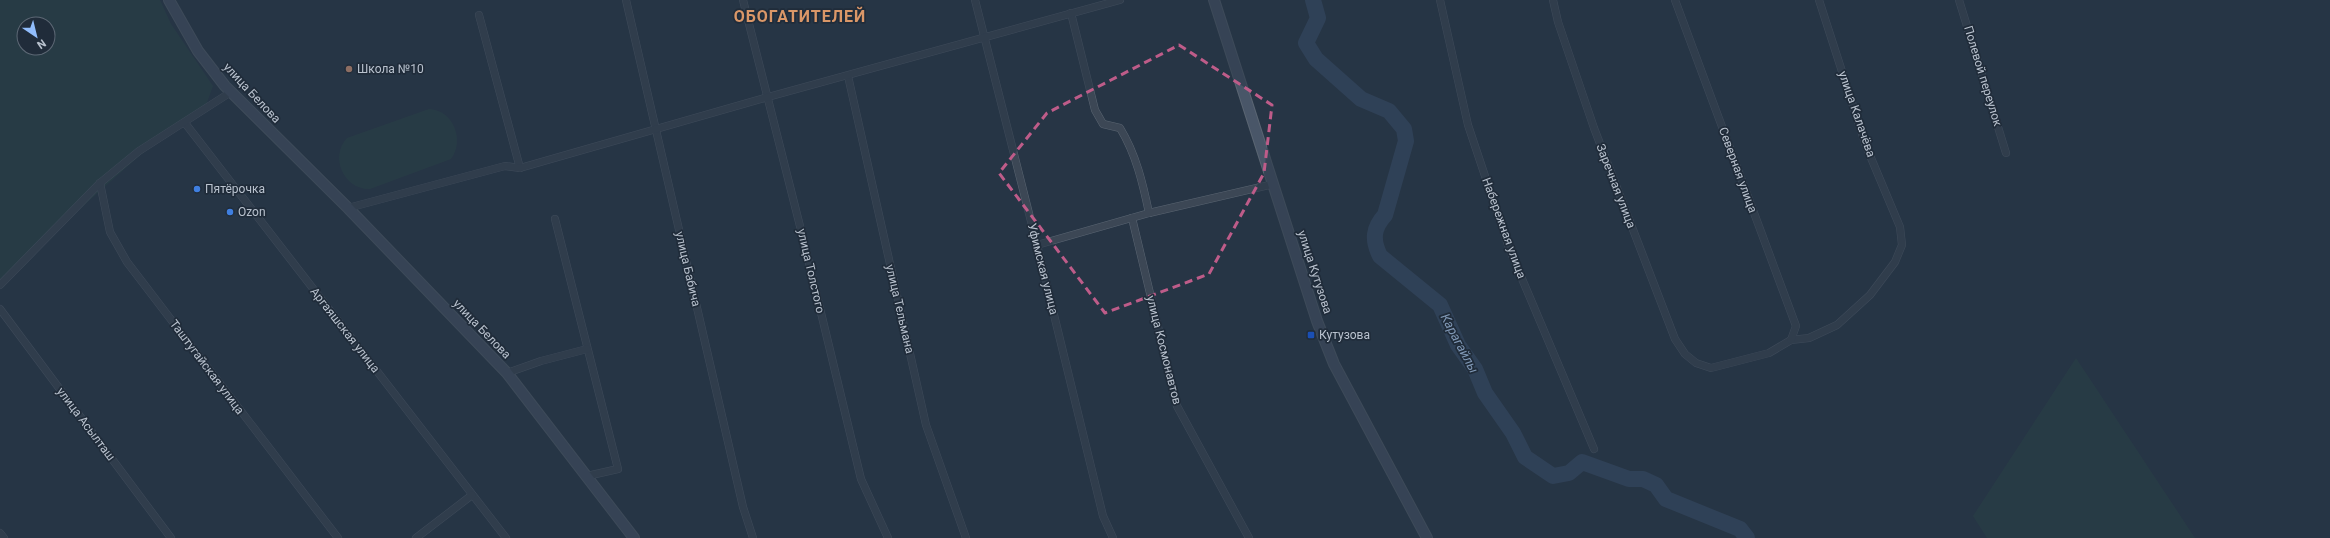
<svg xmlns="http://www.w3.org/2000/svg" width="2330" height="538" font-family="Roboto,sans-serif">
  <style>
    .green { fill: #294446; fill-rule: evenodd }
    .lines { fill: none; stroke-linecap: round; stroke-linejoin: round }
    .river { stroke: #3b516d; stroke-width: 16 }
    .street-casing { stroke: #5a6572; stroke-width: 8 }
    .secondary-casing { stroke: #5a6572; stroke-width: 12 }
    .street { stroke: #3c4755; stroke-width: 7 }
    .secondary { stroke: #495668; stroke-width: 10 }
    .marked { fill: none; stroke: #be5c89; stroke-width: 3; stroke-dasharray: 8 5; stroke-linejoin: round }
    .education-dot { fill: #8d6e63; stroke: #202c3a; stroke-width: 1.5 }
    .shop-dot { fill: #3f7fe0; stroke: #202c3a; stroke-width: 1.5 }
    .transit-dot { fill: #1a4fb4; stroke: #202c3a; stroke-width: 1.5 }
    .labels { text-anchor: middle; stroke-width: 3.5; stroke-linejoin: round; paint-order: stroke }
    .poi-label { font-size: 12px; fill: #b9c2ce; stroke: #202c3a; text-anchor: start }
    .street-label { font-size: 12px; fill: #b9c2ce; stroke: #202c3a }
    .water-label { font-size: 13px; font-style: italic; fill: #8098b6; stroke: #202c3a }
    .district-label { font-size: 16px; font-weight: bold; letter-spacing: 1px; fill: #da9768; stroke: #202c3a }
  </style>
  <rect width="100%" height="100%" fill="#273545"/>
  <g class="green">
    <path d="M0 0H160L171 24 213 86 206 105 138 157 0 280ZM24 24H48V48H24Z"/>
    <path d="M429 109C453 110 465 140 451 159L370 189C344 190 329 157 347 138Z"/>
    <polygon points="2076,358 2195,538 1987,538 1973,516"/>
  </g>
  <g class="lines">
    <path class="river" d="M1313 0 1318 18 1306 43 1316 59 1361 99 1389 111 1404 129 1406 141 1385 215C1373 228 1372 240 1380 256L1440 305 1458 345 1475 369 1485 393 1513 433 1525 457 1553 476 1569 473 1582 462 1629 479H1643L1656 485 1666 499 1740 529 1747 538"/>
    <g class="street-casing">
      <g id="street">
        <polyline points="626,0 743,507 753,538"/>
        <polyline points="743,0 804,242 861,479 888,538"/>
        <polyline points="975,0 1037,245 1103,516 1113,538"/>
        <polyline points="1440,0 1468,125 1509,248 1594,449"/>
        <polyline points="1553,0 1558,22 1594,128 1675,339 1685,354 1696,363 1711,368 1769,353 1791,340 1809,338 1837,325 1870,295 1895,262 1902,245 1900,227 1866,146 1819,0"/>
        <polyline points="1675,0 1796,326 1791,340"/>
        <polyline points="1959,0 2006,153"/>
        <path d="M1071 13 1095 110 1103 124 1120 128C1136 154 1143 184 1149 213"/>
        <polyline points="479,15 520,168"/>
        <polyline points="848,76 926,425 966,538"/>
        <polyline points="185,123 506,538"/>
        <polyline points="100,183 110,232 127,262 338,538"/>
        <polyline points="348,208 505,166 520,168 768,97 1120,0"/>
        <polyline points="1132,218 1177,406 1249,538"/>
        <polyline points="555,219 618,469 587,476"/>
        <polyline points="1037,245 1149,213 1274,184"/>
        <polyline points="0,285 100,183 139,151 231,92"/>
        <polyline points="0,309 171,538"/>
        <polyline points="507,373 541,361 587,349"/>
        <polyline points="0,533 4,538"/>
        <polyline points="416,538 472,495"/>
      </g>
    </g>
    <g class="secondary-casing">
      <g id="secondary">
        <polyline points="169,0 198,51 225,86 348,208 507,373 634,538"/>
        <polyline points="1214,0 1317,321 1334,364 1427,538"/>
      </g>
    </g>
    <use href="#street" class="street"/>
    <use href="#secondary" class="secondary"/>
  </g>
  <path d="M0 0H2330V538H0ZM1179 45 1272 105 1264 173 1209 274 1105 313 999 173 1047 113Z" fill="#273545" fill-opacity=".55" fill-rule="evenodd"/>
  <path class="marked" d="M1179 45 1272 105 1264 173 1209 274 1105 313 999 173 1047 113Z"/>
  <circle class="education-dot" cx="349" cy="69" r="4"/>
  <g class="shop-dot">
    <circle cx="197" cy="189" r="4"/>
    <circle cx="230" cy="212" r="4"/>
  </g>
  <rect class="transit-dot" x="1307" y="331" width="8" height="8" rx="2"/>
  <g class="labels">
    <g class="poi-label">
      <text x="357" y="73">Школа №10</text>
      <text x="205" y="193">Пятёрочка</text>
      <text x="238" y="216">Ozon</text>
      <text x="1319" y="339">Кутузова</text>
    </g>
    <g class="street-label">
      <text transform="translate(1983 76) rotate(73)" y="4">Полевой переулок</text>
      <text transform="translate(252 93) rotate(47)" y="4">улица Белова</text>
      <text transform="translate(1857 114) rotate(71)" y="4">улица Калачёва</text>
      <text transform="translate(1738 170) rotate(70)" y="4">Северная улица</text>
      <text transform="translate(1616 186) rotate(69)" y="4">Заречная улица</text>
      <text transform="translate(1504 228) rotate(70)" y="4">Набережная улица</text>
      <text transform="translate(688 269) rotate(77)" y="4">улица Бабича</text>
      <text transform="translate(1043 269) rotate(76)" y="4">Уфимская улица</text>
      <text transform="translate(811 271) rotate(77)" y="4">улица Толстого</text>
      <text transform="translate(1315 272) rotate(72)" y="4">улица Кутузова</text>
      <text transform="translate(900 309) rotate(77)" y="4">улица Тельмана</text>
      <text transform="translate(482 329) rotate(46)" y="4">улица Белова</text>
      <text transform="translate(345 330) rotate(52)" y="4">Аргаяшская улица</text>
      <text transform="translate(1164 350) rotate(76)" y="4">улица Космонавтов</text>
      <text transform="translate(207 367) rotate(53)" y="4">Таштугайская улица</text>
      <text transform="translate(86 424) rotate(53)" y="4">улица Асылташ</text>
    </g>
    <g class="water-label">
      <text transform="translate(1460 343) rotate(62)" y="5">Карагайлы</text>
    </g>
    <g class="district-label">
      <text x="800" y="22">ОБОГАТИТЕЛЕЙ</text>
    </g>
  </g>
  <g transform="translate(36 36) rotate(145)"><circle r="19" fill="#202c3a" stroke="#5d6875"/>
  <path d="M0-3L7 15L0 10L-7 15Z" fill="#91bdfc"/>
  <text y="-6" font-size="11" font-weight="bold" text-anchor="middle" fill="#b9c2ce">N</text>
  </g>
</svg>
